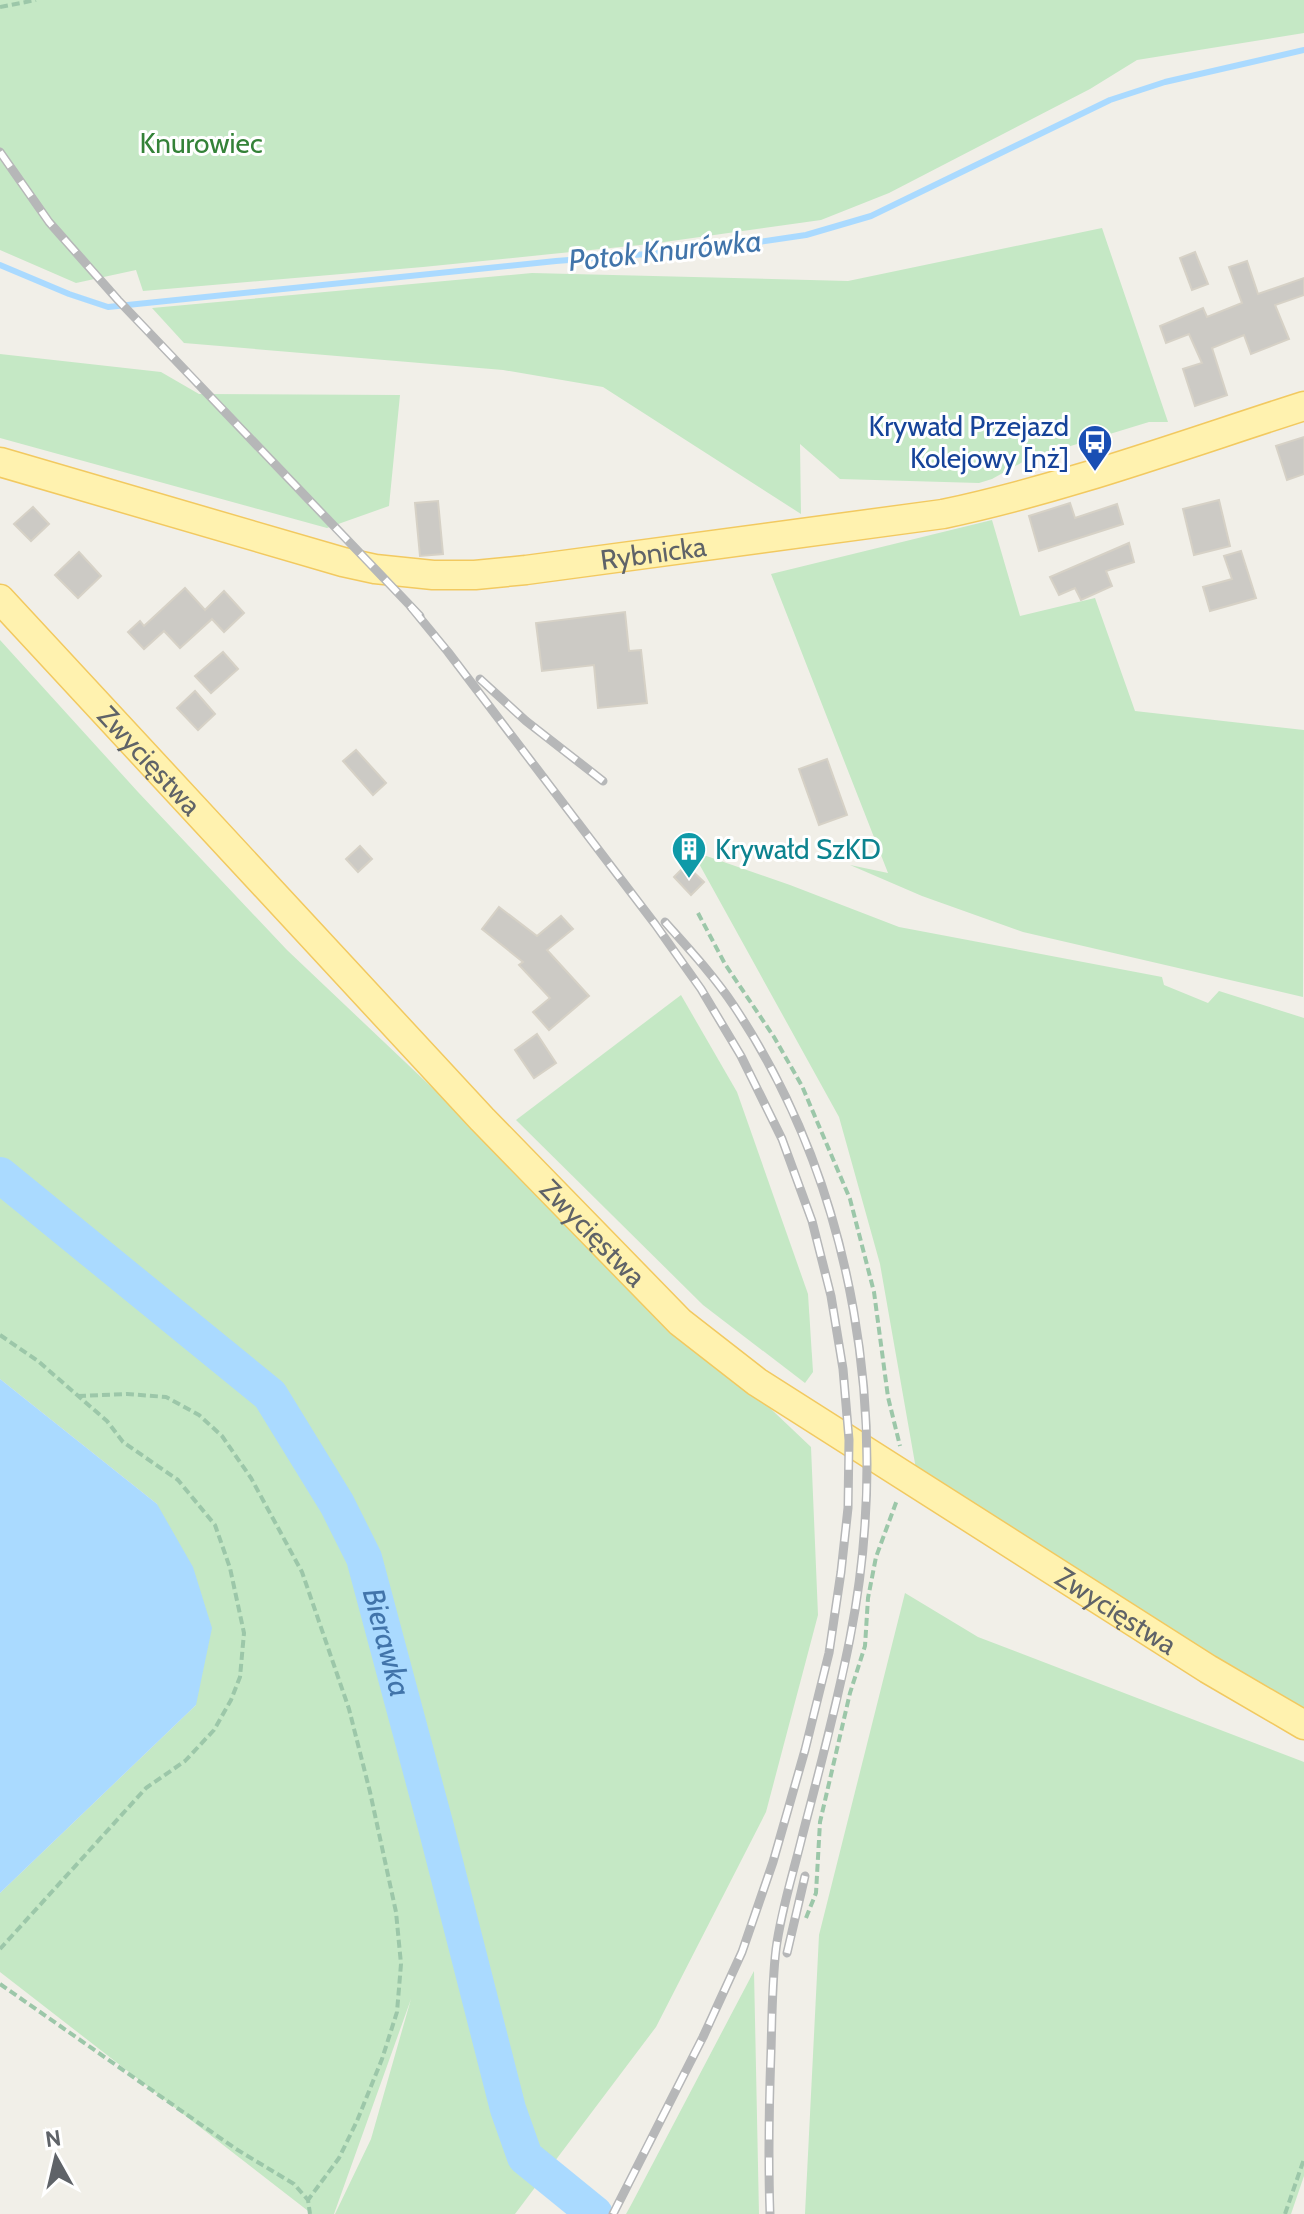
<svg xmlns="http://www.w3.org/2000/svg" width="1304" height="2214" font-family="Cabin,sans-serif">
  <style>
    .green { fill: #c5e8c5 }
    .water { fill: #aadaff }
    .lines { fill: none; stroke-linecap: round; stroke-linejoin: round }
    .stream { stroke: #aadaff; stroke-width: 6 }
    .river { stroke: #aadaff; stroke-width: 36 }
    .building { fill: #cccac5; stroke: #d6d1c6; stroke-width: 2 }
    .major-casing { stroke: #f2c960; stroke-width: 31 }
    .path { stroke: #9cc7a9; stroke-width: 4; stroke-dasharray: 8 4; stroke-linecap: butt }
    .major { stroke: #fff2af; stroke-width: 28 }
    .rail-casing { stroke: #b6b7b8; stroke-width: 9 }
    .rail { stroke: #fff; stroke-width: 6; stroke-dasharray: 18; stroke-linecap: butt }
    .labels { text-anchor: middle; stroke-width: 6; stroke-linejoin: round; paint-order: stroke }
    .park-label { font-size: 28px; fill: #348238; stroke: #fff }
    .transit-label { font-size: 28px; fill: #164399; stroke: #fff; text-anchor: end }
    .street-label { font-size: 28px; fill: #5f6368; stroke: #fff }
    .culture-label { font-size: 28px; fill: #0d838f; stroke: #fff; text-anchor: start }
    .water-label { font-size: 30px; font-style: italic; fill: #4174aa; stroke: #fff }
  </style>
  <rect width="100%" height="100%" fill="#f1efe8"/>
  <g class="green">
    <polygon points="0,0 1304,0 1304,33 1137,60 1090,89 889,193 821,220 650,244 423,267 143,291 136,270 76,283 0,250"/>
    <polygon points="1102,228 1168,422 1149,422 1028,459 992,479 979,483 840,479 800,444 801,514 603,387 503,370 184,343 152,308 532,273 848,281"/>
    <polygon points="0,354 161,372 199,394 400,395 389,506 327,528 0,438"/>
    <polygon points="992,520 1020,616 1095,598 1135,711 1304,730 1303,997 1023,932 922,896 850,865 888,873 771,574"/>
    <polygon points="0,640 138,792 287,950 811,1447 818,1615 766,1812 656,2027 515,2214 335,2214 371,2139 411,1999 334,2214 312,2214 0,1972 0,1893 196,1705 157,1504 0,1379"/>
    <polygon points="692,851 790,885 899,927 1162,977 1164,985 1208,1003 1219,991 1304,1018 1304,1712 1144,1619 916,1469 880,1264 839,1117"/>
    <polygon points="681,995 737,1092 808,1294 813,1372 805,1383 703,1305 516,1120"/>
    <polygon points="905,1593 978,1637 1304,1762 1304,2176 1291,2214 805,2214 819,1935"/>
    <polygon points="754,1971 759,2214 626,2214 631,2205"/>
  </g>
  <polygon class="water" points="0,1379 157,1504 193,1567 212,1628 196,1705 0,1893"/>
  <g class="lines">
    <polyline class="stream" points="0,265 69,294 108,307 556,261 712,249 806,235 871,216 1110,100 1165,82 1304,50"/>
    <path class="river" id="s1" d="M0 1175 270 1395 337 1504 364 1558 436 1827 508 2109 525 2157 595 2214"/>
  </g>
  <g class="building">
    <polygon points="1195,252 1208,284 1192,290 1180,258"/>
    <polygon points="1247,261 1258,294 1304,278 1304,295 1275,305 1289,339 1251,354 1244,335 1212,348 1227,395 1195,406 1183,369 1202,363 1189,334 1166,343 1160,326 1203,308 1207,317 1242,303 1229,267"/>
    <polygon points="1304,437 1304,474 1287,480 1276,446"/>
    <polygon points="1219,500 1230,546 1194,555 1183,509"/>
    <polygon points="438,501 443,554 420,556 415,503"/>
    <polygon points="1070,503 1075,518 1117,504 1123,524 1039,551 1029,516"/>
    <polygon points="33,507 49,524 31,541 14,524"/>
    <polygon points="1129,543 1134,562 1106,571 1112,586 1081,600 1075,588 1059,595 1050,577"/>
    <polygon points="1241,551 1256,598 1210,611 1203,587 1232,579 1224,556"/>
    <polygon points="79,552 101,576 78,598 55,575"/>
    <polygon points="185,588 205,610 224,591 244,613 224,632 212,619 180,648 164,631 144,649 128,632 140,621 144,626"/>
    <polygon points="625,612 629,651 641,650 647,703 598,708 594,665 542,671 536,623"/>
    <polygon points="223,652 238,669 211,693 195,676"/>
    <polygon points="195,691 215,714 198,730 177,708"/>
    <polygon points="356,750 386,783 373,795 343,761"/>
    <polygon points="827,759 847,815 819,825 799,769"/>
    <polygon points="360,846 372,859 358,872 346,859"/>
    <polygon points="686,865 704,882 691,895 674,877"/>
    <polygon points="499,907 537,936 561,916 573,929 547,950 589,996 549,1030 533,1012 550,998 519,965 523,962 482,929"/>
    <polygon points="537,1034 556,1063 534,1078 515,1050"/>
  </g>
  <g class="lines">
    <g class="major-casing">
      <g id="major">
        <path id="s2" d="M0 462 343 562 375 569 433 575H475L526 570 943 514C1066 488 1185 444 1304 406"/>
        <path id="s3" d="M0 599 482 1119 680 1322 757 1382 1208 1669 1304 1725"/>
      </g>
    </g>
    <g class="path">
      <polyline points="0,7 36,0"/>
      <polyline points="698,913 725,964 774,1037 802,1086 850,1199 874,1292 888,1397 900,1446"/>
      <polyline points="0,1335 38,1361 107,1421 123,1442 178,1480 215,1525 230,1568 244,1633 240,1677 231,1700 214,1730 185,1761 146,1788 0,1949"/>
      <polyline points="78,1396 127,1394 166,1397 199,1415 222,1436 251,1478 302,1572 349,1709 370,1792 396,1912 401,1964 397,2012 382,2059 357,2121 339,2158 308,2200"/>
      <polyline points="806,1918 816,1893 820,1822 850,1693 865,1646 868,1598 876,1557 897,1500"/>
      <polyline points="0,1984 236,2149 294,2184 308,2200 310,2214"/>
      <polyline points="1285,2214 1304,2159"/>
    </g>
    <use href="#major" class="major"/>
    <g class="rail-casing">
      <g id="rail">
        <polyline points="0,152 49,222 118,300 420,616"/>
        <polyline points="411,607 448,652 655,924 701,989 741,1056 782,1139 812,1221 831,1296 843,1369 849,1440 848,1508 841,1572 829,1653 805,1750 773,1862 742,1952 703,2037 613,2214"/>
        <polyline points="480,679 526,721 603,781"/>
        <path d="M665 922C689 949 714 976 734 1006 856 1190 892 1423 850 1638 837 1705 819 1771 802 1837 793 1874 781 1911 776 1949 772 1983 772 2017 771 2051 769 2106 768 2159 770 2214"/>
        <polyline points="787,1953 805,1876"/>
      </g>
    </g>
    <use href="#rail" class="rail"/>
  </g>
  <defs>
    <g id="bus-pin" transform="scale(1.8)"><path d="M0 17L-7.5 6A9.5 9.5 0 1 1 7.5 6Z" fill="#1a4fb4" stroke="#fff"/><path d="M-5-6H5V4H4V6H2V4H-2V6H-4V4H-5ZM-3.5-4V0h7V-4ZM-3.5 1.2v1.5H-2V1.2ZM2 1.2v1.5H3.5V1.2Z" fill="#fff"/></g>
    <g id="building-pin" transform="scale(1.8)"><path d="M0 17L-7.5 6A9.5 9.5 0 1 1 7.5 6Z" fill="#0f9aa8" stroke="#fff"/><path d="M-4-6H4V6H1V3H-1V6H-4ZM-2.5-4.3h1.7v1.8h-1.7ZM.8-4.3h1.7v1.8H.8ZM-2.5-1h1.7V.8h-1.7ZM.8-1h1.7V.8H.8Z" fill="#fff"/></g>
  </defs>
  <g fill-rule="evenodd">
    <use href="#bus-pin" x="1095" y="442"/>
    <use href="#building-pin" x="689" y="849"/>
  </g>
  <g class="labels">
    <g class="park-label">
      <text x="201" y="153">Knurowiec</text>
    </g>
    <g class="transit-label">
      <text x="1069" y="436">Krywałd Przejazd<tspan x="1069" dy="32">Kolejowy [nż]</tspan></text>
    </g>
    <g class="street-label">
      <text dy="10" stroke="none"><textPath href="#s2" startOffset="670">Rybnicka</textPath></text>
      <text dy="10" stroke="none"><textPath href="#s3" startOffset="220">Zwycięstwa</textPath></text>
      <text dy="10" stroke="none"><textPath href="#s3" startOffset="868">Zwycięstwa</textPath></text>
      <text dy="10" stroke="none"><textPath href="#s3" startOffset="1516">Zwycięstwa</textPath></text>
    </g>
    <g class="culture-label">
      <text x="715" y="859">Krywałd SzKD</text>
    </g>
    <g class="water-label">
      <text transform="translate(665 251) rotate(-6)" y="10">Potok Knurówka</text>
      <text dy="10" stroke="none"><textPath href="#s1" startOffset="624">Bierawka</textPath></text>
    </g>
  </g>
  <g transform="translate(56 2158) rotate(352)" stroke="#ffffff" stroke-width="6" paint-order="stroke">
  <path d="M0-6L14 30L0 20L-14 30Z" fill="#5f6368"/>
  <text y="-12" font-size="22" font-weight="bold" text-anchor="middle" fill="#5f6368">N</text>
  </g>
</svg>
